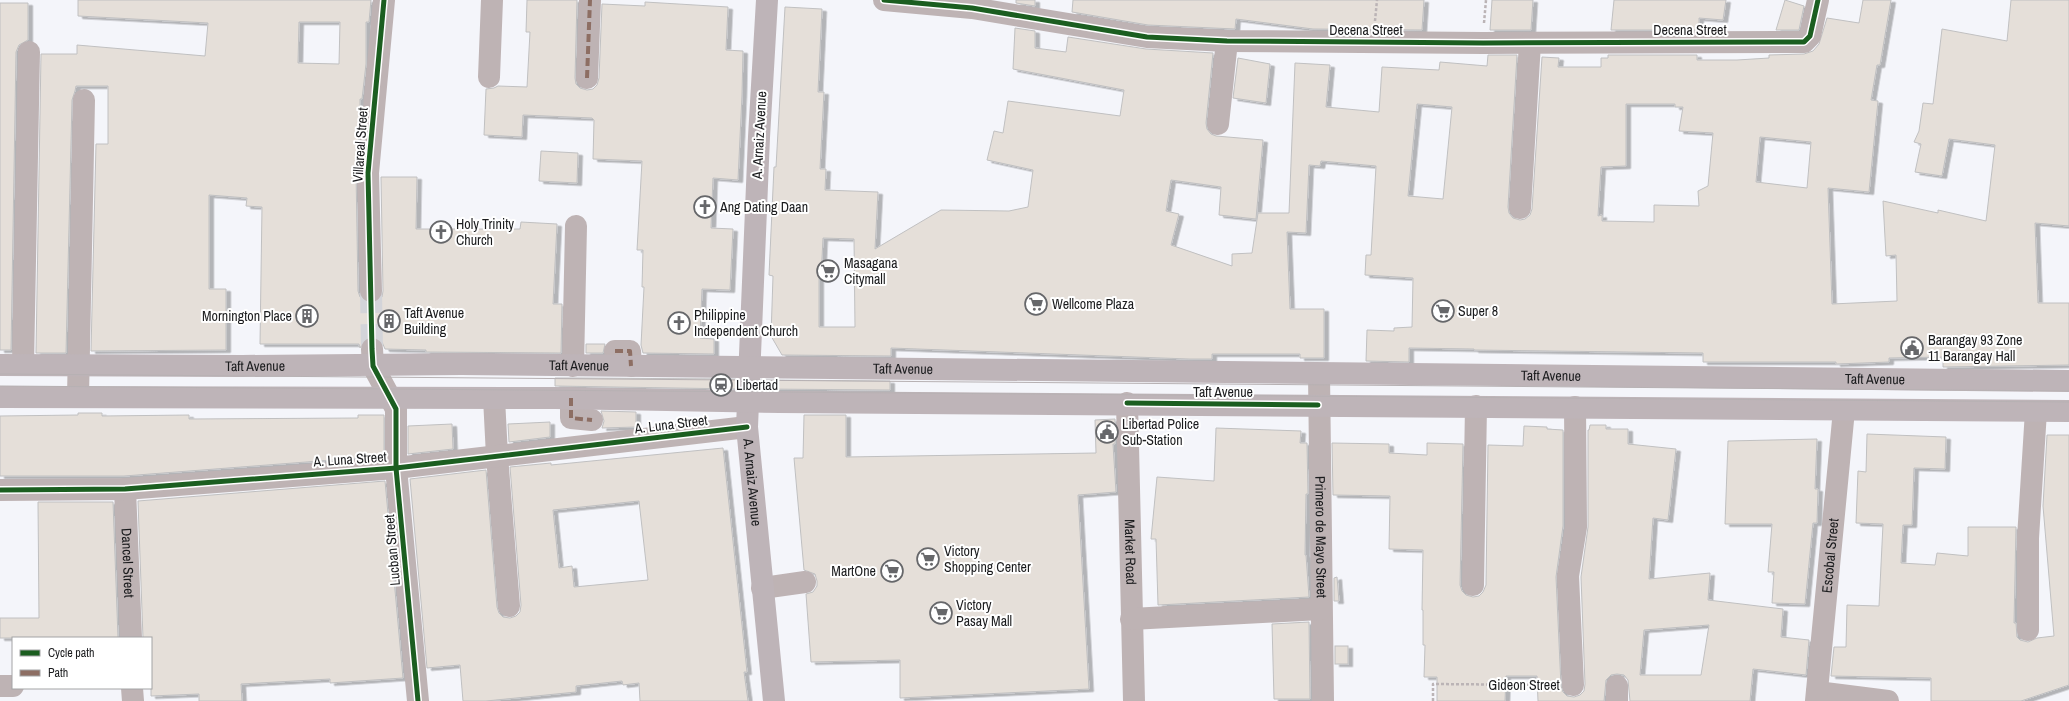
<svg xmlns="http://www.w3.org/2000/svg" width="2069" height="701" font-family="'Archivo Narrow',sans-serif">
  <style>
    .building { fill: #e5dfd9; stroke: #c0c0c1; fill-rule: evenodd; filter: url(#shadow) }
    .lines { fill: none; stroke-linecap: round; stroke-linejoin: round }
    .minor-tunnel { stroke: #d3d4d9; stroke-width: 22; stroke-dasharray: 22 11; stroke-linecap: butt }
    .path { stroke: #bbb4b6; stroke-width: 2.5; stroke-dasharray: 3 2; stroke-linecap: butt }
    .minor { stroke: #beb3b4; stroke-width: 22 }
    .major { stroke: #beb4b8; stroke-width: 22 }
    .tram { stroke: #b7b1b3; stroke-width: 1 }
    .quiet { stroke: #8d6e63; stroke-width: 4; stroke-dasharray: 8 4; stroke-linecap: butt }
    .cycleway-casing { stroke: #fff; stroke-width: 8 }
    .cycleway { stroke: #1b5e20; stroke-width: 5 }
    .labels { text-anchor: middle; stroke-width: 4; stroke-linejoin: round; paint-order: stroke }
    .street-label { font-size: 14px; fill: #1a1b1d; stroke: #fff }
    .poi-label { font-size: 14px; fill: #1a1b1d; stroke: #fff; text-anchor: start }
  </style>
  <defs>
    <filter id="shadow"><feDropShadow dx="4.5" dy="2.5" stdDeviation="0" flood-color="#0004"/></filter>
  </defs>
  <rect width="100%" height="100%" fill="#f4f5fa"/>
  <g class="building">
    <path d="M78 0H371L369 22H366V64L362 99H360V122L356 172 358 291 360 297 365 302 372 303 378 301 382 297 383 291 381 177H417L416 229H520L521 222 557 224 553 304H562L561 353 426 352V350L385 349 382 342 378 338 372 337 365 339 360 348 359 344H260L262 207 246 206 247 198 209 195V289H226V350L91 351 96 144H108V86H76L75 91 72 100 66 353H36L41 54H77V45L205 56 208 23 78 16ZM299 22H340L339 64 298 63Z"/>
    <polygon points="527,0 577,0 575,78 576,84 580,88 587,90 593,89 597,85 599,78 602,4 645,6 645,2 728,7 726,50 743,51 742,95 738,180 713,178 711,228 733,229 730,290 702,289 700,338 714,339 714,354 643,353 641,345 644,287 642,287 643,250 637,250 642,161 593,159 594,120 592,118 523,115 522,137 484,135 486,89 494,88 498,86 527,87 530,32 526,32"/>
    <polygon points="1016,0 1035,0 1035,6 1016,3"/>
    <polygon points="1073,0 1424,0 1422,30 1313,29 1236,19 1235,29 1148,25 1072,12"/>
    <polygon points="1492,0 1533,0 1531,30 1490,30"/>
    <polygon points="1614,0 1726,0 1723,20 1699,18 1699,30 1611,30"/>
    <polygon points="1785,0 1804,6 1799,30 1776,30"/>
    <path d="M1863 0H1891L1880 65H1877L1871 100 1878 101 1869 192 1828 188 1832 304 1897 301 1896 255 1886 256 1883 201 1938 213V210L1986 221 1995 145 1949 139 1942 176 1915 172 1921 144 1914 142 1919 131 1923 103 1933 104 1942 29 2007 41 2011 0H2069V226L2035 223 2038 303H2069V365L1943 367V357L1889 358V362L1836 364V362H1703V353L1474 350V349L1409 348V362L1366 361 1367 330 1394 331V328L1412 327 1413 278 1365 275 1366 255H1371L1376 166 1321 161 1320 166 1309 165 1306 233 1287 232 1290 309H1324V358H1300V354H1212V359H1189L891 348V356L782 355 771 336 773 276 769 275 774 167H776L785 7 822 9 818 92H824L820 169H826L825 190 878 192 875 249 941 210 1009 211 1028 207 1033 170 987 160 994 131 1003 133 1008 101 1120 116 1124 90 1013 69 1015 28 1035 31V48L1066 52 1068 37 1146 49 1213 53 1206 123 1207 129 1211 134 1216 136 1263 140 1256 219 1219 215 1221 187 1171 180 1166 211 1179 214 1171 245 1232 266V254L1252 253 1258 213H1289L1295 63 1330 65 1326 107 1379 112 1382 67 1439 70 1440 62 1487 66 1488 55H1517L1508 207 1509 213 1513 218 1520 220 1525 219 1530 215 1532 209 1542 57 1559 58 1558 67H1601V58H1608V55H1697V60H1737L1769 58V55L1804 54 1813 51 1819 44 1827 18 1859 23ZM1417 104 1452 107 1443 199 1408 196ZM1626 104H1675V107H1683L1679 131 1713 133 1708 186 1698 191 1699 206 1654 205V222L1602 221V215L1598 216 1601 167 1626 166ZM1760 137 1811 142 1807 188 1756 182ZM823 238 854 239 855 327H819V278H821Z"/>
    <polygon points="0,3 28,3 28,40 19,45 16,52 11,350 0,350"/>
    <polygon points="1238,58 1270,64 1266,103 1233,98"/>
    <polygon points="541,151 578,153 577,183 539,181"/>
    <polygon points="586,344 605,344 603,353 586,353"/>
    <polygon points="555,378 573,378 736,379 736,389 555,386"/>
    <polygon points="761,380 890,381 890,390 761,389"/>
    <polygon points="601,411 636,412 636,427 602,428 604,421"/>
    <polygon points="78,413 102,413 102,416 189,415 189,419 358,418 358,415 384,415 384,456 124,476 0,476 0,416 78,415"/>
    <polygon points="804,415 846,415 846,457 1096,453 1095,420 1115,419 1115,444 1113,444 1116,492 1078,495 1089,689 900,698 900,660 811,662 806,594 813,592 817,586 817,581 815,574 804,570 794,458 803,458"/>
    <polygon points="550,422 550,437 509,442 508,424"/>
    <polygon points="452,424 453,449 408,454 408,426"/>
    <path d="M1590 425H1606V429H1628V444L1676 449 1668 520 1653 518 1649 579 1710 573 1708 600 1783 609 1781 637 1809 640 1806 675 1753 669 1750 701H1630L1628 680 1624 675 1617 674 1611 675 1606 680 1604 701H1538L1537 676H1506L1505 701H1437V677H1424L1425 645H1423V610H1422L1423 550 1389 549 1390 496 1333 495 1332 443 1389 444V453L1427 455V443L1463 444 1460 585 1462 591 1466 595 1473 597 1479 596 1483 592 1486 585 1488 445 1523 446 1524 426 1547 427V429L1563 430V526L1556 577 1561 686 1563 692 1567 696 1574 697 1580 695 1584 691 1585 684 1581 577 1588 527V430H1589ZM1709 625 1701 675H1640L1644 630Z"/>
    <polygon points="1216,428 1301,431 1300,443 1307,443 1308,494 1306,494 1305,555 1306,555 1309,597 1158,605 1156,539 1151,539 1157,477 1214,481"/>
    <polygon points="1867,434 1946,437 1945,469 1914,468 1912,525 1903,525 1901,563 1935,565 1937,553 1968,556 1968,527 2016,527 2014,623 2016,623 2017,637 2020,640 2028,642 2037,638 2054,636 2043,506 2047,435 2069,435 2069,685 2021,701 1931,701 1931,678 1831,676 1834,647 1846,647 1847,605 1879,606 1883,524 1856,523 1858,471 1866,472"/>
    <polygon points="1817,439 1815,489 1818,489 1817,523 1813,523 1805,604 1772,603 1774,572 1768,572 1772,524 1725,524 1728,441"/>
    <path d="M723 448 747 672H744L748 701H640L639 683 623 685 622 681 576 686V692L486 701H463L460 665 427 668 410 479 486 470 497 607 499 613 503 617 510 618 516 616 520 612 521 605 510 467 551 463V465ZM639 501 648 580 574 587 572 566 559 568 553 510Z"/>
    <polygon points="385,481 403,678 330,683 330,679 241,684 242,701 199,701 199,694 151,696 151,638 143,638 138,501"/>
    <polygon points="38,502 113,502 118,638 0,638 0,618 39,618"/>
    <polygon points="1337,577 1339,601 1334,601 1334,578"/>
    <polygon points="1309,622 1310,699 1274,699 1272,624"/>
    <rect x="1335" y="646" width="13" height="18"/>
  </g>
  <g class="lines">
    <polyline class="minor-tunnel" points="371,291 372,349"/>
    <g class="path">
      <polyline points="1375,21 1377,0"/>
      <polyline points="1484,23 1486,0"/>
      <polyline points="1433,701 1433,684 1551,685"/>
    </g>
    <g class="minor">
      <polyline points="884,0 972,8 1147,37 1227,41 1483,43 1804,42 1810,36 1818,0"/>
      <polyline points="489,77 492,0"/>
      <polyline points="587,78 590,0"/>
      <polyline points="1218,124 1227,41"/>
      <polyline points="1520,208 1530,43"/>
      <polyline points="371,291 368,173 384,0"/>
      <polyline points="372,349 373,366 396,409 396,468 418,701"/>
      <polyline points="615,351 630,351 631,366"/>
      <polyline points="23,365 29,52"/>
      <polyline points="573,366 576,226"/>
      <path id="s1" d="M1319 374 1323 701"/>
      <polyline points="78,397 84,100"/>
      <polyline points="494,398 497,456 509,606"/>
      <polyline points="571,398 571,418 592,420"/>
      <path id="s2" d="M1127 403 1134 701"/>
      <path id="s3" d="M125 489 131 638"/>
      <polyline points="0,490 125,489 396,468 747,427"/>
      <polyline points="1473,585 1476,406"/>
      <polyline points="762,588 805,582"/>
      <polyline points="1131,619 1321,609"/>
      <polyline points="2028,630 2028,538 2036,411"/>
      <polyline points="1573,685 1568,576 1576,527 1575,407"/>
      <polyline points="0,686 13,686"/>
      <polyline points="1617,686 1617,701"/>
      <polyline points="132,688 133,701"/>
      <polyline points="1817,692 1888,701"/>
      <path id="s4" d="M1816 701 1844 410"/>
    </g>
    <g class="major">
      <path id="s5" d="M767 0 759 137 747 427 774 701"/>
      <path id="s6" d="M0 365 242 366 461 364 2069 381"/>
      <polyline points="0,397 555,398 780,402 2069,411"/>
    </g>
    <g class="tram">
      <polyline points="0,374 2069,391"/>
      <polyline points="0,386 2069,402"/>
    </g>
    <g class="quiet">
      <polyline points="587,78 590,0"/>
      <polyline points="615,351 630,351 631,366"/>
      <polyline points="571,398 571,418 592,420"/>
    </g>
    <g class="cycleway-casing">
      <g id="cycleway">
        <polyline points="384,0 368,173 372,349 373,366 396,409 396,468 418,701"/>
        <polyline points="884,0 972,8 1147,37 1227,41 1483,43 1804,42 1810,36 1818,0"/>
        <polyline points="1127,403 1318,405"/>
        <polyline points="0,490 125,489 396,468 747,427"/>
      </g>
    </g>
    <use href="#cycleway" class="cycleway"/>
  </g>
  <defs>
    <g id="church-ring" transform="scale(1.15)"><circle r="9.5" fill="#fff" stroke="#66676a" stroke-width="1.5"/><path d="M-1.2-6h2.4v3.5h3.3v2.4h-3.3V6h-2.4V-.1h-3.3v-2.4h3.3Z" fill="#66676a"/></g>
    <g id="supermarket-ring" transform="scale(1.15)"><circle r="9.5" fill="#fff" stroke="#66676a" stroke-width="1.5"/><path d="M-6-5.5h2.5l.6 2H6L4.5 2H-2.5L-4.4-4H-6ZM-1.5 3.2a1.3 1.3 0 1 0 .1 0ZM3 3.2a1.3 1.3 0 1 0 .1 0Z" fill="#66676a"/></g>
    <g id="building-ring" transform="scale(1.15)"><circle r="9.5" fill="#fff" stroke="#66676a" stroke-width="1.5"/><path d="M-4-6H4V6H1V3H-1V6H-4ZM-2.5-4.3h1.7v1.8h-1.7ZM.8-4.3h1.7v1.8H.8ZM-2.5-1h1.7V.8h-1.7ZM.8-1h1.7V.8H.8Z" fill="#66676a"/></g>
    <g id="civic-ring" transform="scale(1.15)"><circle r="9.5" fill="#fff" stroke="#66676a" stroke-width="1.5"/><path d="M-.6-6.5H3V-4.5H.6V-3L4-1V1h2V6H-6V1h2V-1L-.6-3ZM-1.2 2.5V6h2.4V2.5Z" fill="#66676a"/></g>
    <g id="station-ring" transform="scale(1.15)"><circle r="9.5" fill="#fff" stroke="#66676a" stroke-width="1.5"/><path d="M-3-6H3Q5-6 5-4V2Q5 4 3 4L4.5 6H3L1.5 4h-3L-3 6H-4.5L-3 4Q-5 4-5 2V-4Q-5-6-3-6ZM-3.5-4v3h7v-3ZM-3.5 1v1.5H-2V1ZM2 1v1.5H3.5V1Z" fill="#66676a"/></g>
  </defs>
  <g fill-rule="evenodd">
    <use href="#church-ring" x="705" y="207"/>
    <use href="#church-ring" x="441" y="232"/>
    <use href="#supermarket-ring" x="828" y="271"/>
    <use href="#supermarket-ring" x="1036" y="304"/>
    <use href="#supermarket-ring" x="1443" y="311"/>
    <use href="#building-ring" x="307" y="316"/>
    <use href="#building-ring" x="389" y="321"/>
    <use href="#church-ring" x="679" y="323"/>
    <use href="#civic-ring" x="1912" y="348"/>
    <use href="#station-ring" x="721" y="385"/>
    <use href="#civic-ring" x="1107" y="432"/>
    <use href="#supermarket-ring" x="928" y="559"/>
    <use href="#supermarket-ring" x="892" y="571"/>
    <use href="#supermarket-ring" x="941" y="613"/>
  </g>
  <g class="labels">
    <g class="street-label">
      <text x="1366" y="35">Decena Street</text>
      <text x="1690" y="35">Decena Street</text>
      <text transform="translate(759 135) rotate(-87)" y="5">A. Arnaiz Avenue</text>
      <text transform="translate(360 145) rotate(-86)" y="5">Villareal Street</text>
      <text dy="5" stroke="none"><textPath href="#s6" startOffset="255">Taft Avenue</textPath></text>
      <text dy="5" stroke="none"><textPath href="#s6" startOffset="579">Taft Avenue</textPath></text>
      <text dy="5" stroke="none"><textPath href="#s6" startOffset="903">Taft Avenue</textPath></text>
      <text dy="5" stroke="none"><textPath href="#s6" startOffset="1551">Taft Avenue</textPath></text>
      <text dy="5" stroke="none"><textPath href="#s6" startOffset="1875">Taft Avenue</textPath></text>
      <text x="1223" y="397">Taft Avenue</text>
      <text transform="translate(671 424) rotate(-7)" y="5">A. Luna Street</text>
      <text transform="translate(350 459) rotate(-4)" y="5">A. Luna Street</text>
      <text dy="5" stroke="none"><textPath href="#s5" startOffset="483">A. Arnaiz Avenue</textPath></text>
      <text dy="5" stroke="none"><textPath href="#s1" startOffset="163">Primero de Mayo Street</textPath></text>
      <text transform="translate(392 550) rotate(-95)" y="5">Lucban Street</text>
      <text dy="5" stroke="none"><textPath href="#s2" startOffset="149">Market Road</textPath></text>
      <text dy="5" stroke="none"><textPath href="#s4" startOffset="146">Escobal Street</textPath></text>
      <text dy="5" stroke="none"><textPath href="#s3" startOffset="74">Dancel Street</textPath></text>
      <text x="1524" y="690">Gideon Street</text>
    </g>
    <g class="poi-label">
      <text x="720" y="212">Ang Dating Daan</text>
      <text x="456" y="229">Holy Trinity<tspan x="456" dy="16">Church</tspan></text>
      <text x="844" y="268">Masagana<tspan x="844" dy="16">Citymall</tspan></text>
      <text x="1052" y="309">Wellcome Plaza</text>
      <text x="1458" y="316">Super 8</text>
      <text x="404" y="318">Taft Avenue<tspan x="404" dy="16">Building</tspan></text>
      <text x="694" y="320">Philippine<tspan x="694" dy="16">Independent Church</tspan></text>
      <text x="292" y="321" text-anchor="end">Mornington Place</text>
      <text x="1928" y="345">Barangay 93 Zone<tspan x="1928" dy="16">11 Barangay Hall</tspan></text>
      <text x="736" y="390">Libertad</text>
      <text x="1122" y="429">Libertad Police<tspan x="1122" dy="16">Sub-Station</tspan></text>
      <text x="944" y="556">Victory<tspan x="944" dy="16">Shopping Center</tspan></text>
      <text x="876" y="576" text-anchor="end">MartOne</text>
      <text x="956" y="610">Victory<tspan x="956" dy="16">Pasay Mall</tspan></text>
    </g>
  </g>
  <rect x="12" y="637" width="140" height="52" fill="#ffffff" stroke="#a3a4a5"/>
  <rect x="20" y="650" width="20" height="6" fill="#1b5e20" stroke="#a3a4a5"/>
  <text x="48" y="657" font-size="12" fill="#1a1b1d">Cycle path</text>
  <rect x="20" y="670" width="20" height="6" fill="#8d6e63" stroke="#a3a4a5"/>
  <text x="48" y="677" font-size="12" fill="#1a1b1d">Path</text>
</svg>
